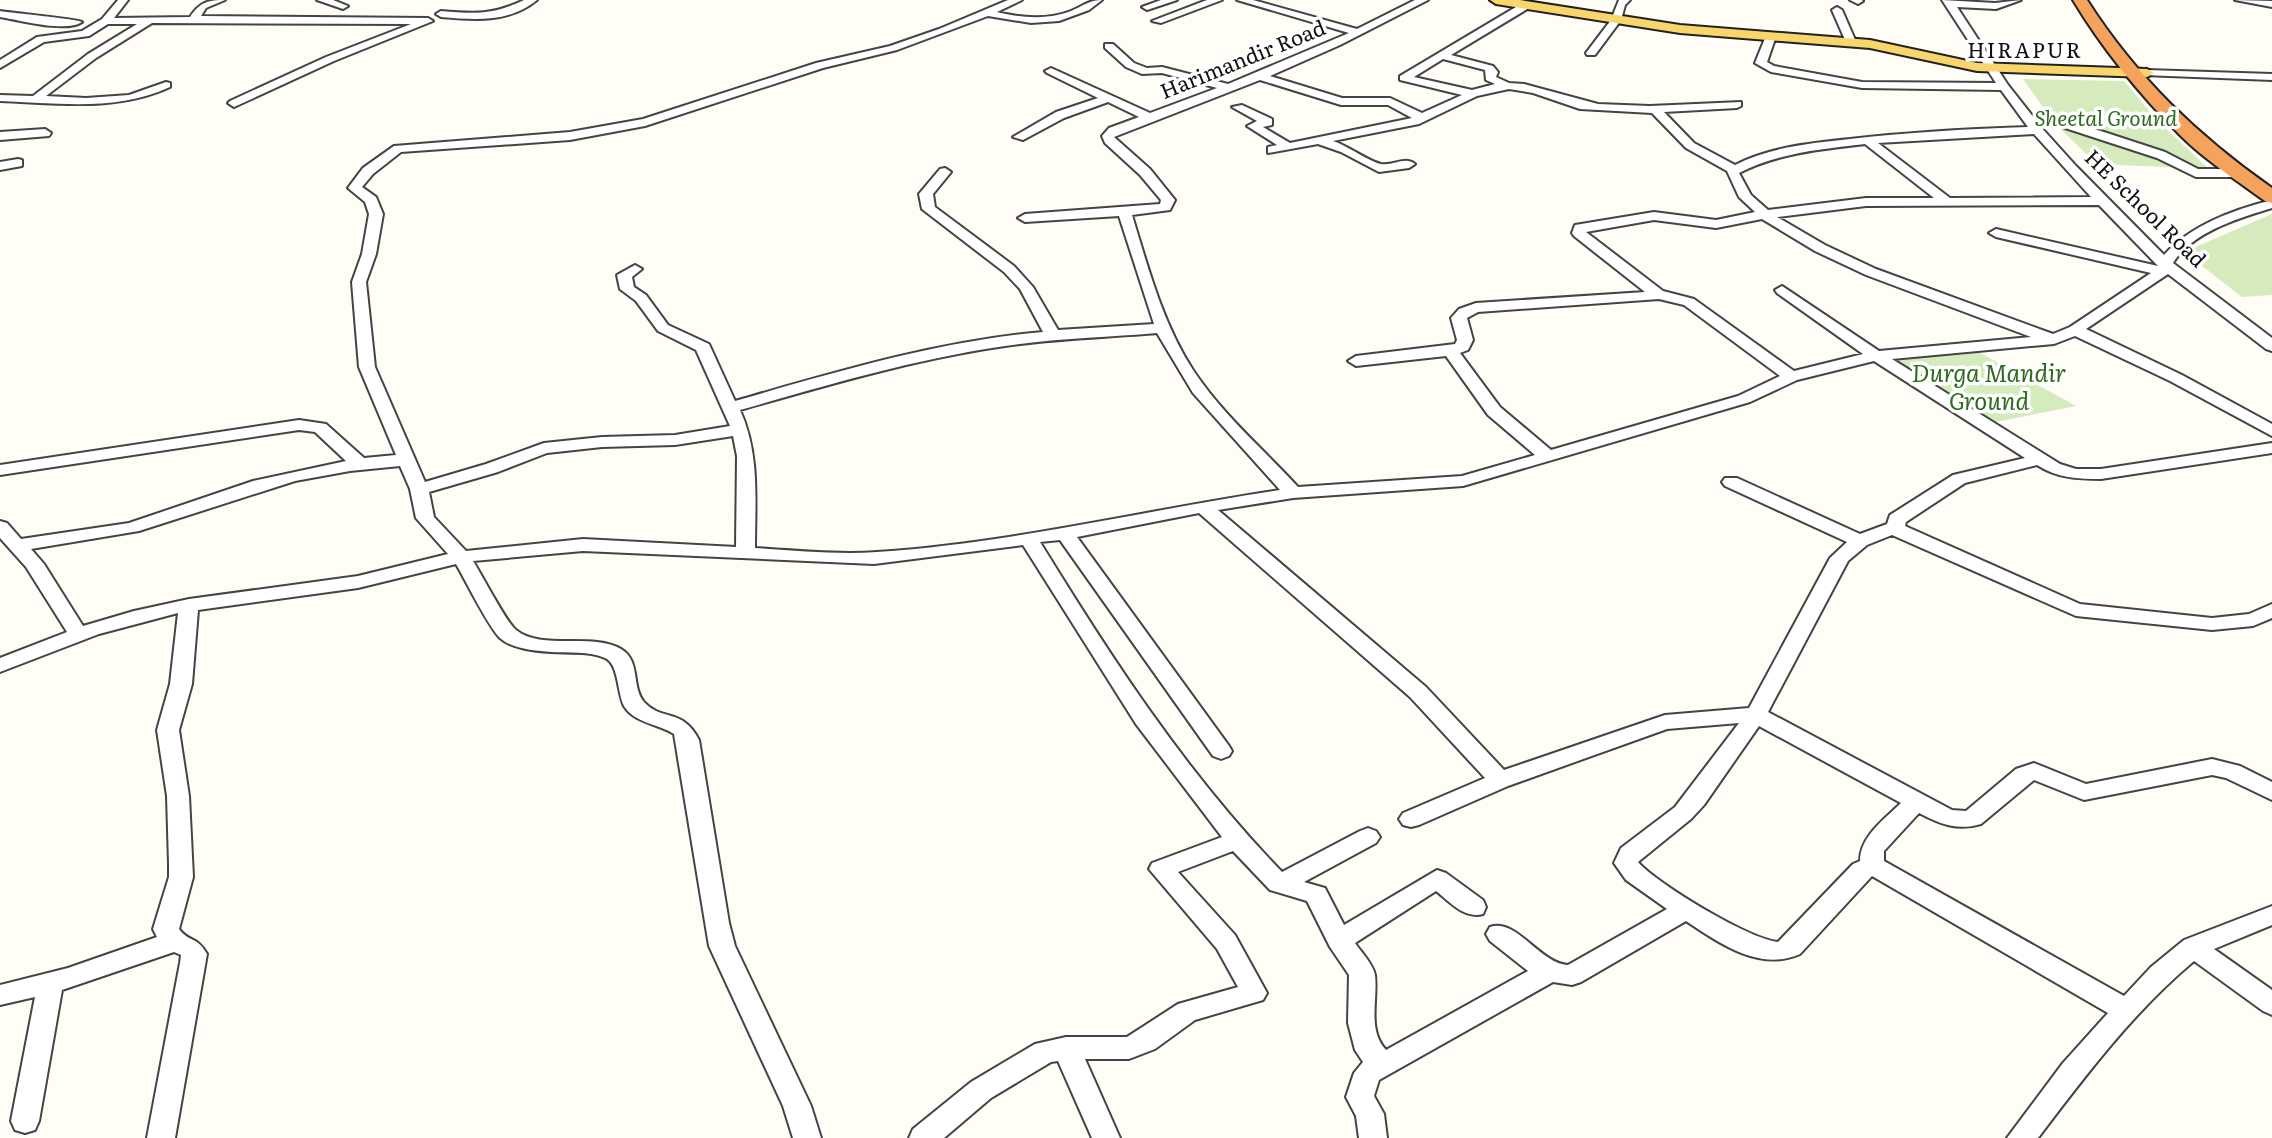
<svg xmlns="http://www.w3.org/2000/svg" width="2272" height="1138" font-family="Literata,serif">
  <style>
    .green { fill: #d5ebbd }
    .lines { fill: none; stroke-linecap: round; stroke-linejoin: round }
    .minor-casing { stroke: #444; stroke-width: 4 }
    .major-casing { stroke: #222; stroke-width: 4 }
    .highway-casing { stroke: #222; stroke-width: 4 }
    .minor { fill: #fff; fill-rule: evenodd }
    .major { fill: #f9d66b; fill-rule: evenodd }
    .highway { fill: #f5a25d; fill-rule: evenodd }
    .labels { text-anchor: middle; stroke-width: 7; stroke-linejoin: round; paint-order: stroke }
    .far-neighbourhood-label { font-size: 21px; letter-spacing: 2px; fill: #111; stroke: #fff }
    .far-street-label { font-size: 21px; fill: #111; stroke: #fff }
    .far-park-label { font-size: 21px; font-style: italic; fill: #2f6b1f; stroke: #fff }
    .park-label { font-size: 24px; font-style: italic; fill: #2f6b1f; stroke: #fff }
  </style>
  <rect width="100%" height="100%" fill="#fffdf5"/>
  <g class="green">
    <polygon points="2023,79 2124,81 2158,121 2209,169 2097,164 2056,125"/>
    <polygon points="2272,214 2272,295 2242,297 2184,252"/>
    <polygon points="1973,349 2076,406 1996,422 1891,361"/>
  </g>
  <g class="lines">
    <g class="minor-casing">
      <g id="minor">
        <path d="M118 0H128L114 18 190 17C200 2 208 0 225 0L206 8 201 16 428 18 433 21 334 61 234 107 228 103 230 101 326 57 411 24 152 23 96 58 46 96 86 98 129 95 166 82 170 83V87C116 112 58 103 0 101V95L33 96 88 54 137 24H108L89 36 44 42 0 68V60L37 37 82 31 102 19Z"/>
        <polygon points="317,0 333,0 348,6 343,9"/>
        <path d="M524 0H537C509 23 475 20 441 17L436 14 441 11C475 14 493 15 524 0Z"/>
        <path d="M1008 0H1022L997 12C1021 18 1048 20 1071 11 1083 6 1089 0 1102 0L1089 10 1059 21 1031 23 988 16 897 50 823 68 645 126 570 140 401 152 373 174 362 187 376 197 383 214 376 254 366 282 375 367 425 482 486 464 544 443 602 437 675 435 730 426 696 350 658 331 636 301 620 289 617 275 635 265 642 269 632 277 634 287 646 295 668 325 709 344 735 401C836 372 939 341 1043 332L1020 289 1004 272 922 209 919 194 940 169 945 168 951 172 933 194 935 207 1014 266 1033 287 1058 330 1154 324 1119 216 1025 222 1018 218 1025 214 1160 204 1161 200 1140 175 1105 143 1102 136 1109 128 1139 117 1108 102 1064 118 1023 140 1013 137 1056 112 1098 98 1047 73 1045 71 1051 68 1150 113 1217 88 1162 73 1142 74 1126 67 1105 48V44H1113L1134 63 1147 68 1162 67 1228 84 1349 33 1237 0H1253L1357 29 1415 0H1428L1340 45 1270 76 1342 98H1390L1422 113 1462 95 1400 80V76L1521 4H1529V8L1451 55 1493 66 1498 72 1496 77 1509 83 1524 84 1598 104 1650 106 1741 102V106L1737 108 1664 112 1694 143 1735 165C1770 147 1812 143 1850 139 1910 132 1969 129 2028 127L2001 90 1862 88 1771 72 1755 63 1766 36 1771 33 1776 36 1767 62 1774 66 1862 82 1996 83 1942 0 1995 3 2021 0 1996 9 1957 7 2008 85 2034 118 2064 119 2165 152 2198 169H2237L2243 173 2237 177H2196L2157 158 2059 126 2039 125 2076 166 2164 255C2191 225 2233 210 2272 200V208C2239 218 2192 232 2173 263L2272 338V351L2266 349 2168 274 2086 329 2182 375 2272 424V436L2170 381 2075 336 2054 344 1892 359 2060 464 2076 469H2101L2272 443V453L2101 479C2078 479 2057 478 2037 465L1965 483 1906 522 1905 526 2080 604 2212 618 2249 614 2272 604V618L2253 626 2212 630 2076 616 1892 535 1867 545 1848 561 1768 712 1952 810 1966 811 2016 769 2034 763 2086 784 2212 759 2240 766 2272 782V800L2226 778 2212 775 2084 800 2034 780 1981 824C1957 831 1940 824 1919 813L1884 851V861L2124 996 2151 967 2184 940 2272 906V925L2214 949 2272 990V1015L2263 1011 2194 961C2134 1011 2085 1076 2038 1138H2007L2063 1063 2108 1013 1872 876 1800 954C1760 972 1719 943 1686 921L1581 982 1572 985 1553 982 1379 1080 1374 1096 1384 1114 1387 1138H1359L1356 1116 1346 1097 1354 1073 1363 1062 1355 1050 1348 1023 1349 975 1330 947 1307 901 1270 890 1233 851 1178 872 1235 935 1267 993 1263 1000 1195 1020 1155 1049 1129 1059H1085L1120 1138H1092L1058 1061 1051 1062 991 1098 944 1138H909L913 1129 971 1082 1035 1044 1066 1037H1127L1178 1004 1238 987 1217 949 1149 869 1152 863 1222 837 1136 724 1023 545 874 564 583 551 473 561C482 575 506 622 516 630 542 651 592 632 621 649 641 661 631 687 644 702 662 722 682 707 699 740L729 923 735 946 811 1106 821 1138H793L783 1106 709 946 674 734C659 724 634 723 624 706 617 692 619 664 605 658 590 651 567 653 551 652 536 651 512 649 500 638 488 626 466 581 456 564L358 588 198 610 192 684 179 730 189 796 193 877 179 929C188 942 197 936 207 954L175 1138H147L180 963 181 955 174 952 62 990 39 1121 35 1130 25 1133 15 1130 11 1121 35 997 0 1005V985L68 968 157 937 153 929 169 877V864L167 796 157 730 170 684 178 613 99 634 0 672V658L67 632 26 567 0 538V521L7 523 21 539 129 523 253 481 346 461 315 432 299 430 0 475V465L299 420 326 424 364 458 396 455 359 367 352 282 362 254 369 214 365 202 348 188 363 168 394 146 570 132 643 119 816 63 890 46 939 29ZM1443 59 1485 70 1486 80 1495 84 1472 90 1414 77ZM1260 80 1341 105H1388L1412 118 1290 143 1263 127 1272 125V119L1242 105 1232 107 1257 121 1247 126 1277 145 1268 147V153L1318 144 1341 152 1379 172 1409 168 1415 164C1405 156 1394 166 1381 164 1370 162 1348 146 1333 141L1419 124 1477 96 1509 89 1533 93 1580 109 1652 113 1686 148 1727 171 1739 197 1755 212 1716 220 1654 212 1575 225 1572 233 1574 236 1645 292 1476 303 1459 309 1451 318 1457 340 1455 344 1356 356 1348 361 1356 366 1446 356 1488 415 1535 455 1462 476 1298 487C1263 449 1222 414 1193 370 1163 324 1148 268 1132 215L1170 210 1175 200 1150 169 1114 137ZM2034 134 2091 197 1950 198 1878 143ZM1865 144 1934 198H1866L1768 210 1751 195 1739 173C1778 153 1822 149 1865 144ZM2099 205 2158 266 1996 229 1989 233 1996 237 2151 273 2070 327 2053 334 1876 269 1825 245 1777 217 1866 206ZM1762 219 1815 251 1866 275 2031 337 1879 351 1782 286 1775 290 1777 293 1863 354 1794 371 1694 299 1663 291 1586 232 1654 220 1716 228ZM1659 299 1684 305 1780 376 1738 396 1551 450 1500 407 1460 353 1468 350 1473 340 1467 318 1478 312ZM1157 333 1193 393 1280 490C1146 510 1013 543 877 552 836 555 795 550 755 548 755 500 760 454 740 410 831 384 925 356 1020 344 1065 338 1111 337 1157 333ZM1874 361 2025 458 1953 475 1890 515 1887 524 1860 534 1737 478H1725L1722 482 1725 486 1847 542 1830 558 1749 708 1665 715 1504 770 1426 687 1218 510 1293 498 1463 486 1750 402 1797 380ZM733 436 737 456 736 547 583 539 466 551 434 517 429 492 498 472 547 453 602 447 675 445ZM400 466 410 489 416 518 448 554 358 576 189 599 134 611 83 626 44 564 31 549 139 531 295 481 350 471ZM1199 513 1410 697 1485 778 1403 813 1399 819 1403 825 1411 827 1419 825 1508 786 1667 729 1739 723 1675 807 1621 848 1614 863 1626 880 1667 909 1568 965C1539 963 1517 918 1490 927L1486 934 1490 941 1528 971 1386 1050C1367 1030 1378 1000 1375 975 1373 964 1361 952 1355 943L1436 891C1450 902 1464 919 1483 914L1486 907 1483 900 1446 873 1437 870 1344 925 1325 888 1304 882 1376 843 1380 837 1376 831 1368 828 1360 831 1282 872C1186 773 1112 659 1040 542L1060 540 1213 756 1221 759 1229 756 1232 751 1229 746 1077 537ZM1759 726 1901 803C1885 819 1860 836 1860 861L1853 864 1778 942C1749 939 1657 884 1638 862L1691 819 1704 805Z"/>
        <polygon points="1161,0 1177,0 1147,10 1142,7"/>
        <polygon points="1207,0 1222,0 1161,23 1152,21"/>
        <polygon points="1619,0 1630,0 1625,5 1621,20 1595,55 1587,55 1586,53 1611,20"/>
        <polygon points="1850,0 1862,0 1863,1 1858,4"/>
        <polygon points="2235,0 2272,1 2272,7"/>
        <polygon points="1837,7 1842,10 1856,42 1855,44 1846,42 1832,10"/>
        <path d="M0 11C12 13 78 19 82 22 66 33 19 20 0 17Z"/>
        <polygon points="2147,70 2272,74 2272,80 2143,75 2143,71"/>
        <polygon points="45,129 51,133 49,136 0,140 0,132"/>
        <polygon points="18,159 22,160 22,166 0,170 0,162"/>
      </g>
    </g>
    <g class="major-casing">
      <polygon id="major" points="1490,0 1520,0 1680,25 1870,40 1977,63 2147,69 2154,73 2147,77 1977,71 1870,48 1680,33 1496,4"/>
    </g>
    <g class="highway-casing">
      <path id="highway" d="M2073 0H2087C2136 77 2198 136 2272 188V203L2265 201C2236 180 2205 160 2180 135 2140 95 2102 48 2073 0Z"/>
    </g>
    <use href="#minor" class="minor"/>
    <use href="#major" class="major"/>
    <use href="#highway" class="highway"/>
  </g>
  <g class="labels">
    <g class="far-neighbourhood-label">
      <text x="2025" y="58">HIRAPUR</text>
    </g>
    <g class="far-street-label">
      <text transform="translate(1243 60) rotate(-22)" y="7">Harimandir Road</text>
      <text transform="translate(2145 209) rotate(44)" y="7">HE School Road</text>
    </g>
    <g class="far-park-label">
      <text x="2106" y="126">Sheetal Ground</text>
    </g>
    <g class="park-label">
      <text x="1989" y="382">Durga Mandir<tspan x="1989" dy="28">Ground</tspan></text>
    </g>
  </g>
</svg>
